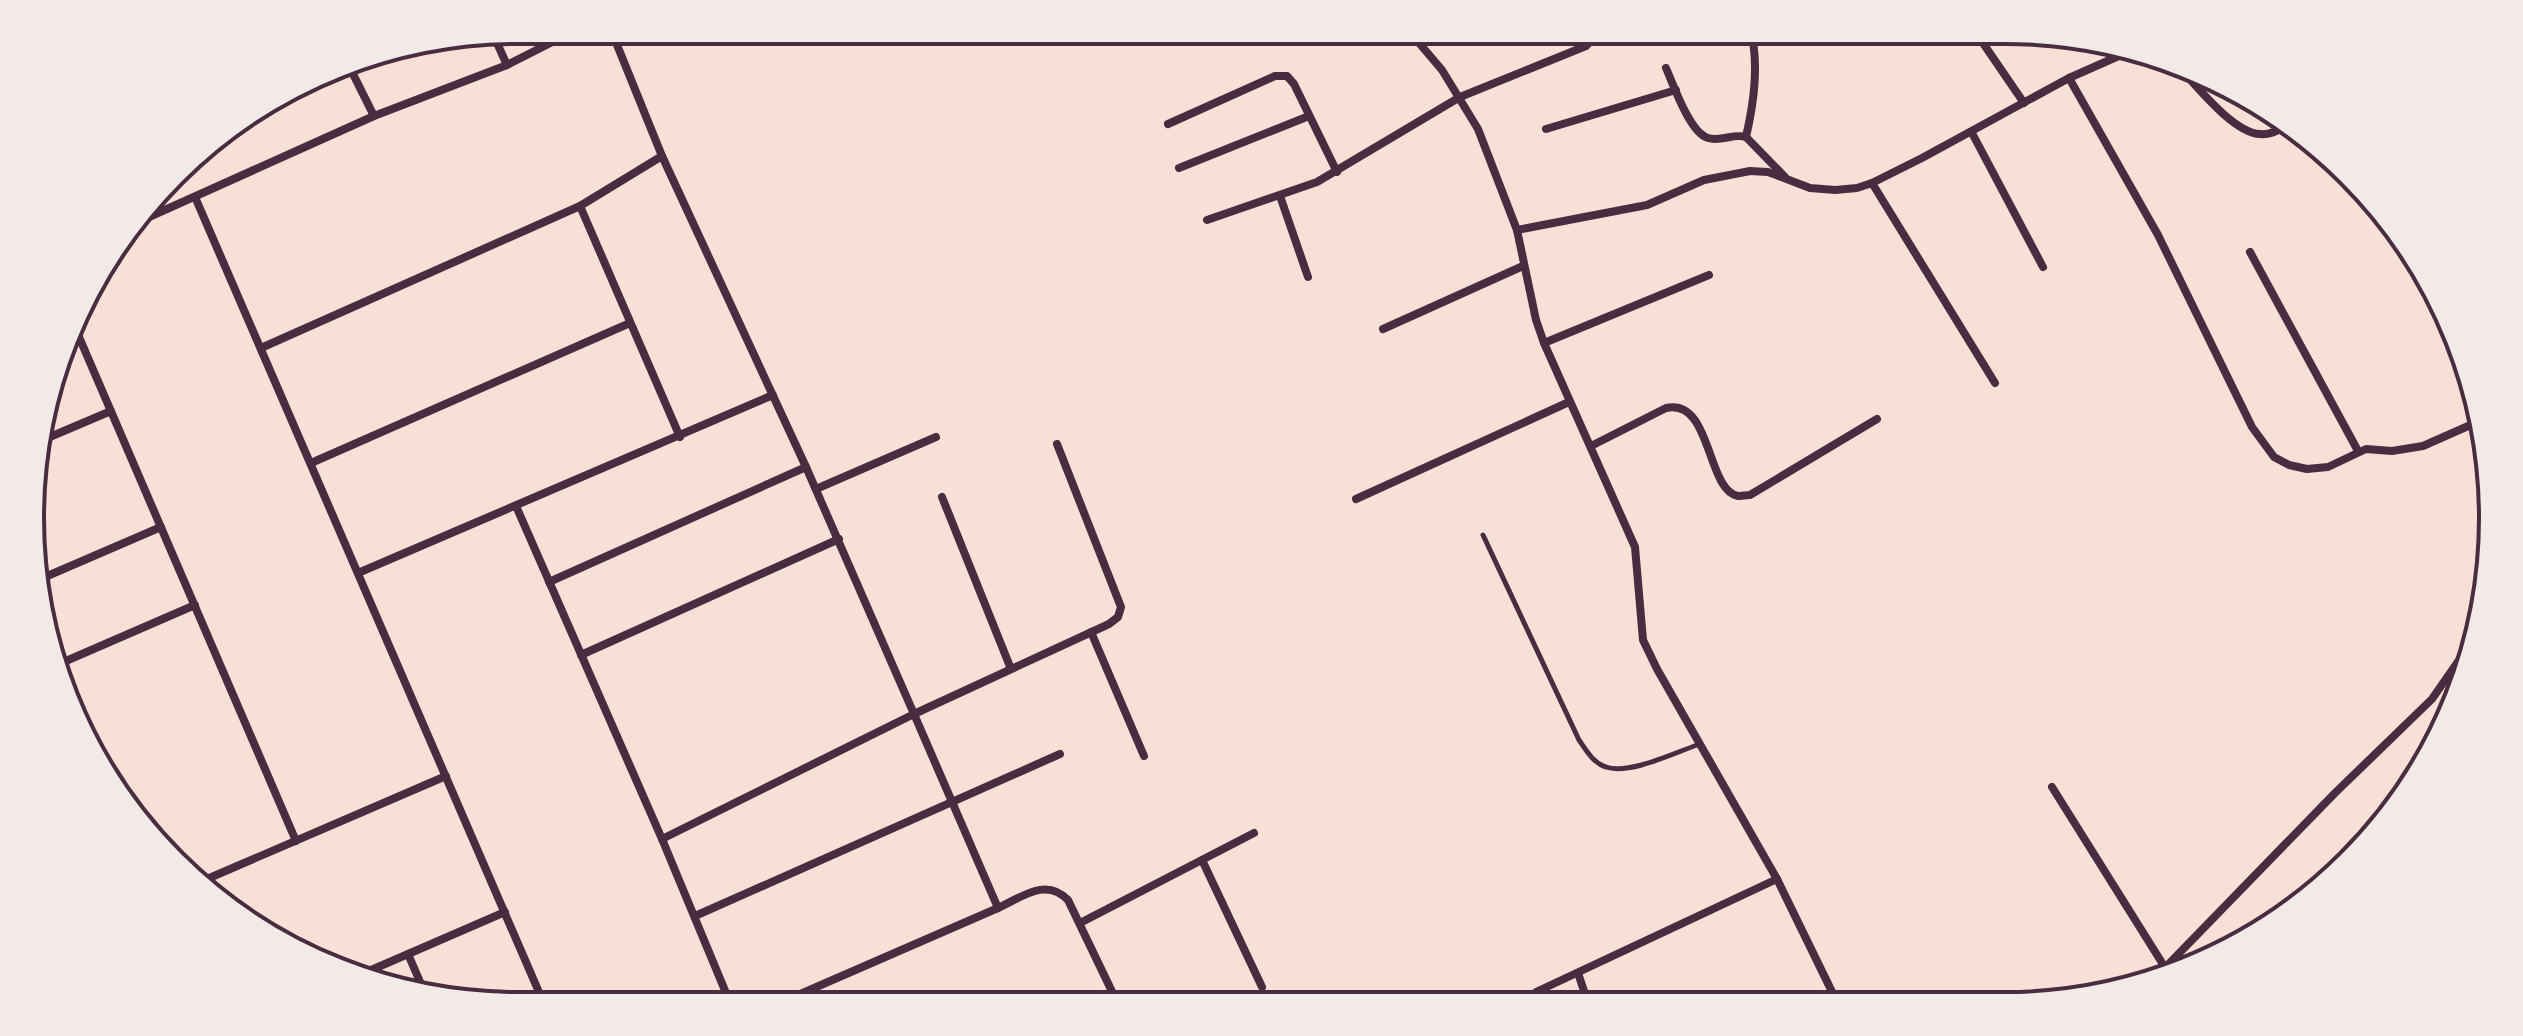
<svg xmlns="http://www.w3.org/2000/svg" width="2523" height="1036" font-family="Jost,sans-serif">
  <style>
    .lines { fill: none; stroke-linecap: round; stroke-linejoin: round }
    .service { stroke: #4a2c40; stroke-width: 5 }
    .minor { stroke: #4a2c40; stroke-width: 8 }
    .rim { fill: none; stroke: #4a2c40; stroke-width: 4 }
  </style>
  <rect width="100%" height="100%" fill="#f7e1d7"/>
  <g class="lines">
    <path class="service" d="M1483 535 1579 740C1586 750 1593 763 1606 767 1630 775 1676 752 1700 744"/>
    <g class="minor">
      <polyline points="611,30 662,156 806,467 914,714 1109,624 1118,617 1121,607 1057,444"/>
      <polyline points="1408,30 1442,70 1478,129 1517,230 1536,320 1544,343 1635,547 1643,640 1657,669 1777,879 1837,1002"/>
      <path d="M1859 30C1878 43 1891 39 1910 30"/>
      <polyline points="1974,30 2024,103"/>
      <polyline points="493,34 507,65"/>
      <polyline points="348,64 374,116"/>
      <path d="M2177 65C2195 84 2233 133 2260 134 2269 135 2277 131 2285 127"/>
      <path d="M1666 68C1674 86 1690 133 1708 138 1721 142 1734 133 1746 137L1785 177"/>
      <polyline points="2069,78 2158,235 2252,427 2274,457 2289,465 2307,469 2328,467 2366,449 2392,451 2423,446 2475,423"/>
      <polyline points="1168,124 1275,76 1287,76 1294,84 1337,172"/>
      <polyline points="1546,129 1676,90"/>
      <polyline points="1972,133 2043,267"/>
      <path d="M1746 137C1754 102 1759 66 1751 30"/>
      <polyline points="1179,168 1309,116"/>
      <polyline points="1872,183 1995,383"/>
      <polyline points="1280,196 1308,277"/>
      <polyline points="195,197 545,1006"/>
      <polyline points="580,206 680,437"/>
      <polyline points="1207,220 1317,182 1460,97 1586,46 1600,30"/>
      <polyline points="138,222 374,116 507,65 576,30"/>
      <polyline points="1517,230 1647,205 1704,180 1750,171 1768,172 1810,188 1835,190 1857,188 1872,183 1922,158 2069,78 2130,51"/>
      <polyline points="2250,252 2358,451"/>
      <polyline points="1383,329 1523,266"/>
      <polyline points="76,330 296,841"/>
      <polyline points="1544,343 1709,275"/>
      <polyline points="261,348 580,206 662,156"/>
      <polyline points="38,442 111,411"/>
      <path d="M1591 446 1666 408C1712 398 1706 490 1738 496 1739 496 1749 495 1750 495L1877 419"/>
      <polyline points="2482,449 2480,474 2488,517"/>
      <polyline points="311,463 630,323"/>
      <polyline points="816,489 936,437"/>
      <polyline points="942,497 1011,669"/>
      <polyline points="1356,499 1569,402"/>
      <polyline points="516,506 662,839 731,1005"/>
      <polyline points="358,573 773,395"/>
      <polyline points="38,580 161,527"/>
      <polyline points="549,582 806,467"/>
      <polyline points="1091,632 1144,756"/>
      <polyline points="581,655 839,539"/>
      <polyline points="59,664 195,605"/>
      <polyline points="2052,787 2164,966"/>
      <polyline points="662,839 914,714 998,908 775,1005"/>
      <polyline points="1202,860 1262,987"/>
      <polyline points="200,882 446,776"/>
      <path d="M998 908C1022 897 1046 877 1068 900L1118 1004"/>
      <polyline points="695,916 1060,754"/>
      <polyline points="1080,923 1254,833"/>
      <polyline points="408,954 424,991"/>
      <polyline points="1578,973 1588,1003"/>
      <polyline points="2158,975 2335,793 2432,699 2471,643"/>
      <polyline points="355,977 505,912"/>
      <polyline points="1536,992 1777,879"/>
    </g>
  </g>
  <path d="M0 0H2523V1036H0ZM518 44H2005A474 474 0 0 1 2479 518V518A474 474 0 0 1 2005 992H518A474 474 0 0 1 44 518V518A474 474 0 0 1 518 44Z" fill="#f1eae7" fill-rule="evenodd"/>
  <path class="rim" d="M518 44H2005A474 474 0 0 1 2479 518V518A474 474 0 0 1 2005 992H518A474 474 0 0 1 44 518V518A474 474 0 0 1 518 44Z"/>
</svg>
